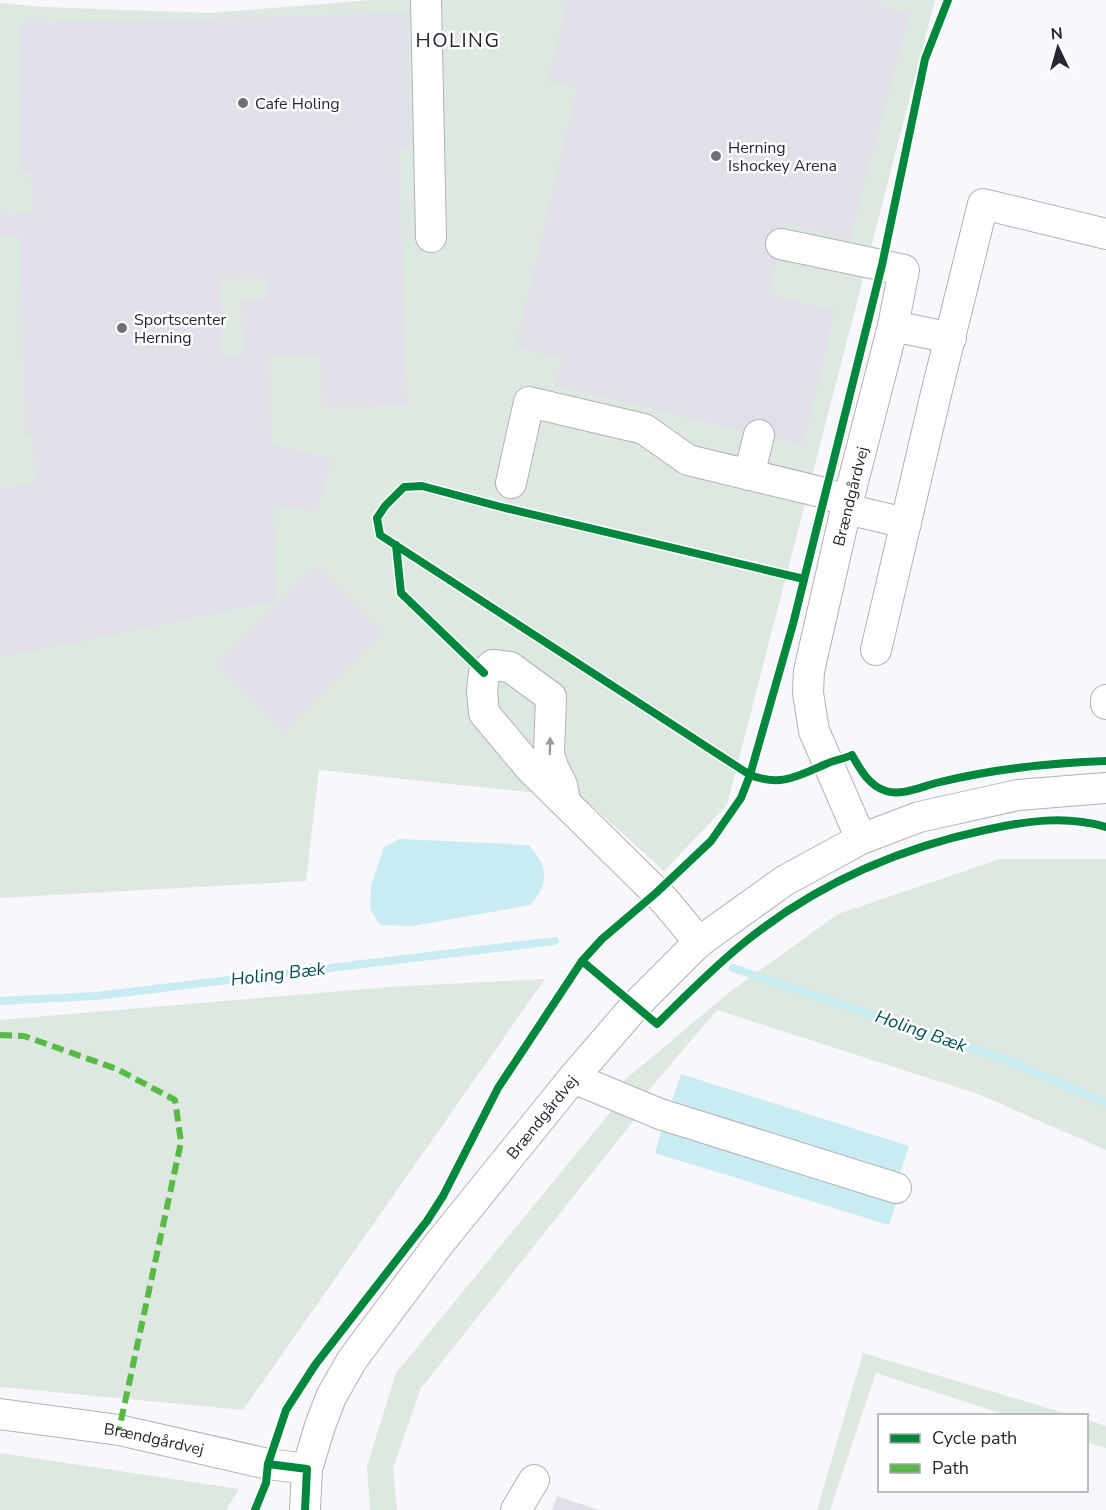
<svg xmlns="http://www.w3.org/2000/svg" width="1106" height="1510" font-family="'Nunito Sans',sans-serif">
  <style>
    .green { fill: #dde8e0 }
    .water { fill: #c9ecf2 }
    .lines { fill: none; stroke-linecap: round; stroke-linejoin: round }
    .stream { stroke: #c9ecf2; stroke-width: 8 }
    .building { fill: #e1e0e8; fill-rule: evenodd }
    .minor-casing { stroke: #b3b1b9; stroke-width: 32 }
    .minor { stroke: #fefeff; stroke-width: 30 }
    .quiet { stroke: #58b947; stroke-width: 6; stroke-dasharray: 12 6; stroke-linecap: butt }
    .cycleway-casing { stroke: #fff; stroke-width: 11 }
    .cycleway { stroke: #00873e; stroke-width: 8 }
    .oneway { fill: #9e9da3 }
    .poi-dot { fill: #716f79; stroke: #fff; stroke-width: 2 }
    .labels { text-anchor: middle; stroke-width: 5; stroke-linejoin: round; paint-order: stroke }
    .poi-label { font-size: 16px; fill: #282633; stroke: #fff; text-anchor: start }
    .street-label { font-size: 16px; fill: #282633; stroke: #fff }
    .water-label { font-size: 18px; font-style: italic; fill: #024e56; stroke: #fff }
    .quarter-label { font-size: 20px; letter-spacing: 1.5px; fill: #282633; stroke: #fff }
  </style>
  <rect width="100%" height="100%" fill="#f8f7fc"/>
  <g class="green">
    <polygon points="370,0 935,0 727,805 664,871 583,798 319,770 306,881 0,898 0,3 44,7 211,13"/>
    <polygon points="1000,859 1106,859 1106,1150 978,1094 717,1010 643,1097 620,1084 731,991 838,914"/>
    <polygon points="545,979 243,1410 0,1387 0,1020 388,987"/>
    <polygon points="613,1109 635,1119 421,1388 393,1468 397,1510 370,1510 367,1466 396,1373"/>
    <polygon points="863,1353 1071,1415 1006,1415 876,1373 830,1510 817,1510"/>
    <polygon points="1087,1420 1106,1426 1106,1448 1087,1442"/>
    <polygon points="0,1453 239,1489 226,1510 0,1510"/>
  </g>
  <g class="water">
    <path d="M399 839 529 845C548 868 550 881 531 905L413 926 380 925 370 909 371 885 384 847Z"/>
    <polygon points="681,1074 909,1146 900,1174 672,1101"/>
    <polygon points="663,1125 898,1198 889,1225 655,1153"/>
  </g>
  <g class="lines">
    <g class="stream">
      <polyline points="733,968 1004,1059 1106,1103"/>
      <polyline points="0,1001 96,996 555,941"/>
    </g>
  </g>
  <g class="building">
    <polygon points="568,0 880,0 878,5 910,13 849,240 786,223 769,294 835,310 803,445 555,386 562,358 516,347 577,88 548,81"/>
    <path d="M407 13 411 148 399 149 407 405 322 408 320 355 270 356 272 444 331 458 317 513 273 504 276 601 0 658V489L35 483 32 435 25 434 21 236H0V215L33 213 31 173H21L19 55 21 23ZM267 278V299L241 300 243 355 222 356 220 279Z"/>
    <polygon points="317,566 383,633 283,732 216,665"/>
    <polygon points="557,1496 599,1510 552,1510"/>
  </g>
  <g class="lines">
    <g class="minor-casing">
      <g id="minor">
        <polyline points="426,0 431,237"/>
        <polyline points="781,244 904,270 893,326 846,509 809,671 808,693 814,731 861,839"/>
        <polyline points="893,326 951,338"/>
        <polyline points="749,475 759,435"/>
        <polyline points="511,483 529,402 644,429 688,460 825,493 847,502"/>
        <polyline points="846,509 906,523"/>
        <polyline points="876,650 935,398 983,204 1106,234"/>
        <polyline points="1106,704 1106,700"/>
        <polyline points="565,801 562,785 553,767 549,754 551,697 510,667 493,665 484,673 482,691 484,713 530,768 665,901 699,942"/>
        <polyline points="573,1078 660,1114 896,1188"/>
        <path id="s1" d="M0 1414 119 1430 268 1464 307 1469"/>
        <path id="s2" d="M305 1510 307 1469 320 1426 331 1397 352 1360 438 1245 573 1078 635 1006 699 942 784 881 861 839 919 817 1018 795 1106 788"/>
        <polyline points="516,1510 534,1480"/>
      </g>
    </g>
    <use href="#minor" class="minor"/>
    <polyline class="quiet" points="0,1035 24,1036 117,1069 175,1100 181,1142 119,1430"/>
    <g class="cycleway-casing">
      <g id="cycleway">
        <polyline points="396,545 401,593 484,673"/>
        <path d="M804 579 505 508 422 486 404 487 385 506 377 518 380 535 750 775C781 787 798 776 826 764 834 760 844 759 852 755 860 769 869 786 886 791 901 796 921 787 936 783 992 769 1049 763 1106 761"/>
        <path d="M582 961 657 1024C684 997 711 970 740 946 811 887 896 849 985 830 1025 821 1066 815 1106 827"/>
        <polyline points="268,1464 307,1469 305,1510"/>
        <polyline points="255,1510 266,1483 268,1464 286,1410 315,1365 427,1221 443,1196 498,1088 582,961 602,939 656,893 711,841 741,798 750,775 793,624 882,265 925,59 948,0"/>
      </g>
    </g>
    <use href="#cycleway" class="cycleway"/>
  </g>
  <defs><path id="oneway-solid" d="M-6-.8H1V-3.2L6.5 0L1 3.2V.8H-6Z" transform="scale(1.5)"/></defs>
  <use class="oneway" href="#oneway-solid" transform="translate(550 746) rotate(-89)"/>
  <g class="poi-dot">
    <circle cx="243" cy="103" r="6"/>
    <circle cx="716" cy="156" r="6"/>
    <circle cx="122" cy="328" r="6"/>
  </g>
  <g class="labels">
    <g class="poi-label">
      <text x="255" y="109">Cafe Holing</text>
      <text x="728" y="153">Herning<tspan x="728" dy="18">Ishockey Arena</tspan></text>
      <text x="134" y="325">Sportscenter<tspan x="134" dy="18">Herning</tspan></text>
    </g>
    <g class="street-label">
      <text transform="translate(850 496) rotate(-76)" y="6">Brændgårdvej</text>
      <text dy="6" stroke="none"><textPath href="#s2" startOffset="468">Brændgårdvej</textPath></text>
      <text dy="6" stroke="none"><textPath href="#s1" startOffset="156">Brændgårdvej</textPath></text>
    </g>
    <g class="water-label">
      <text transform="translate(278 974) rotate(-7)" y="6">Holing Bæk</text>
      <text transform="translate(921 1031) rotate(19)" y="6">Holing Bæk</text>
    </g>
    <g class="quarter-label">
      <text x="458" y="47">HOLING</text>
    </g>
  </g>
  <rect x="878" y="1414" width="210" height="78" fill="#ffffff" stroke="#a9a8ad" stroke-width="1.5"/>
  <rect x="890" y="1434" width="30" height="9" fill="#00873e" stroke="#a9a8ad" stroke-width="1.5"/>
  <text x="932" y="1444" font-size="18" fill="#282633">Cycle path</text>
  <rect x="890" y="1464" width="30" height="9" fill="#58b947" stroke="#a9a8ad" stroke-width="1.5"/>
  <text x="932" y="1474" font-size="18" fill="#282633">Path</text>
  <g transform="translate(1058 48) rotate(355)" stroke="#ffffff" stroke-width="4.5" paint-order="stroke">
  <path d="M0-4.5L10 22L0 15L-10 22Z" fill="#282633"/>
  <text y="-9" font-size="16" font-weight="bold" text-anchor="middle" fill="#282633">N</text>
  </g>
</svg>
